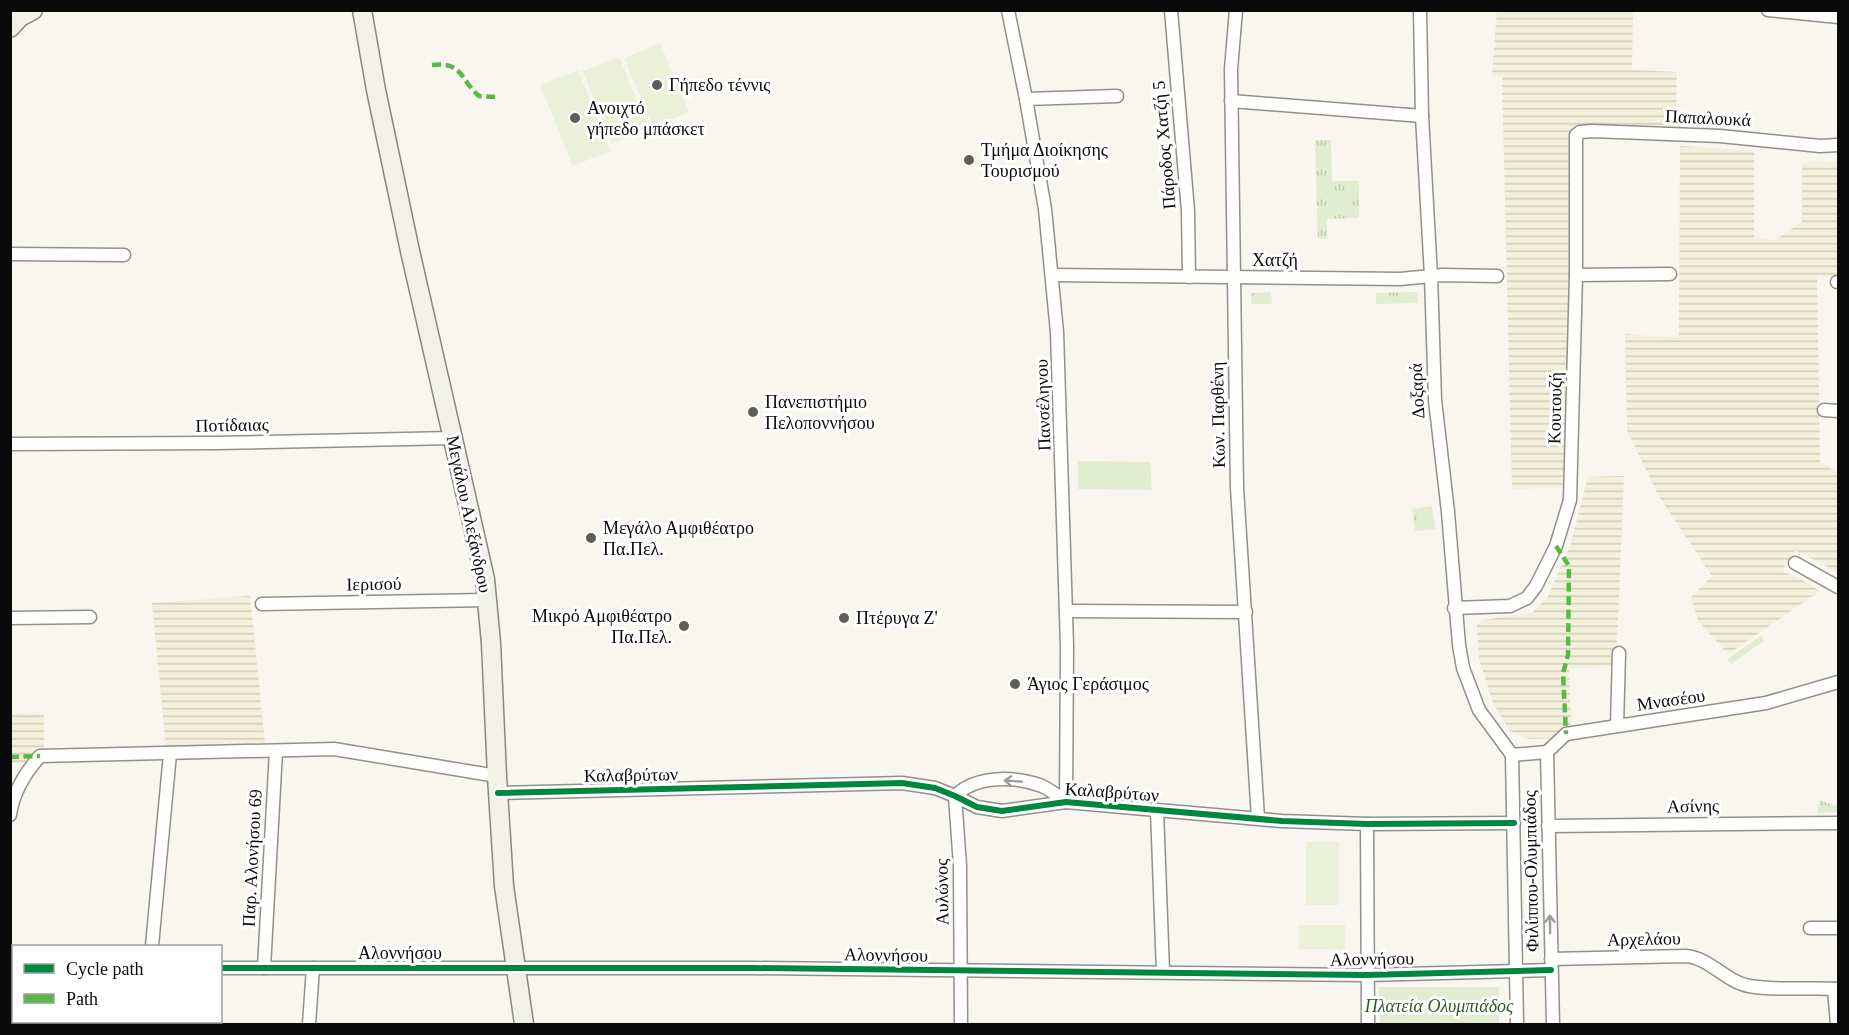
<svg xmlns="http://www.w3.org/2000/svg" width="1849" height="1035" font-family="'Times New Roman',serif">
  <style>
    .farmland { fill: url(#farmland-rules) }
    .grass { fill: url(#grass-tufts) }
    .park { fill: #e2ecd0 }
    .pitch { fill: #ebf0d9 }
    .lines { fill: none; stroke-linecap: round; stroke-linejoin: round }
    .minor-casing { stroke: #91908d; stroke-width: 15 }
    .secondary-casing { stroke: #888783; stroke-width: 21 }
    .minor { stroke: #fefefc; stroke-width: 12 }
    .secondary { stroke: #f2f1e8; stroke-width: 18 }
    .quiet { stroke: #58b947; stroke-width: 4.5; stroke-dasharray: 9 4.5; stroke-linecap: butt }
    .cycleway-casing { stroke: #fff; stroke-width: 10 }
    .cycleway { stroke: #00873e; stroke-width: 6 }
    .oneway { stroke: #9c9c9b }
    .poi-dot { fill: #5d5d5a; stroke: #fff; stroke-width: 2 }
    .labels { text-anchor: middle; stroke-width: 6; stroke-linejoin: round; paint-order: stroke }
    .poi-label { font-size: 18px; fill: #0a0a0a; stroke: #fff; text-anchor: start }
    .street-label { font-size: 18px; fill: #0a0a0a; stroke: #fff }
    .park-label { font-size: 18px; font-style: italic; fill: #305a23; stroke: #fff }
  </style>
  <defs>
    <pattern id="farmland-rules" width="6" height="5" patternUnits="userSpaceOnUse" patternTransform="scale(1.5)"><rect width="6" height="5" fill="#f3f0dc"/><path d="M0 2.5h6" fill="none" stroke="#cfccbb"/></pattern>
    <pattern id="grass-tufts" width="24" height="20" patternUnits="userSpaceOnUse" patternTransform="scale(1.5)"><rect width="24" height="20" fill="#e2ecd0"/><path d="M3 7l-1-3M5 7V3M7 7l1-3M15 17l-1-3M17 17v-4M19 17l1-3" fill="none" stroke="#c1c9b1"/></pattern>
  </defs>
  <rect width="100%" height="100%" fill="#f8f6ee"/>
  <g class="farmland">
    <polygon points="1497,10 1633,11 1632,70 1677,72 1676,129 1583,125 1572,131 1567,488 1512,489 1502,77 1492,77"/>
    <polygon points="1680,146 1754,151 1754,238 1775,240 1802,222 1802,163 1838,162 1838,276 1817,276 1820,462 1838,473 1838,572 1795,550 1782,571 1802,580 1820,591 1728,654 1698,621 1691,597 1712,576 1658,495 1627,430 1625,334 1679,338"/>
    <polygon points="1624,476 1616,666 1569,668 1571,724 1554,738 1530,739 1510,731 1494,705 1479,659 1477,624 1482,620 1532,613 1547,598 1570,546 1588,477"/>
    <polygon points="250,596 265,743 166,747 152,603"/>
    <polygon points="11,713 44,714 44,748 28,763 11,763"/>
  </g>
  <g class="grass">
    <polygon points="1315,140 1331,140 1332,181 1359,181 1359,218 1327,219 1327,239 1318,239"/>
    <polygon points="1271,292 1272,304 1251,304 1251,293"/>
    <polygon points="1417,292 1418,303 1376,304 1376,293"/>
    <polygon points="1432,506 1435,529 1415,531 1412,509"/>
    <polygon points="1761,636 1764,641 1731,664 1727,659"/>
    <polygon points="1820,800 1835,806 1838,800 1838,812 1817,813"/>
  </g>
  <g class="park">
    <polygon points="1078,461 1150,462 1152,490 1078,489"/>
    <polygon points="1379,987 1499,987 1499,1024 1380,1024"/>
  </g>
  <g class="pitch">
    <polygon points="660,43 689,112 653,127 624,58"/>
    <polygon points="619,57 649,129 612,144 583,71"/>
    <polygon points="578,70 610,151 573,166 540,85"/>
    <rect x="1306" y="842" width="33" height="63"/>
    <rect x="1299" y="925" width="46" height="24"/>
  </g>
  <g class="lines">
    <g class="minor-casing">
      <g id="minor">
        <polyline points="1008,10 1026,99 1045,209 1057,332 1067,646 1066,802"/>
        <polyline points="1171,10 1188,211 1189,277"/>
        <polyline points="1236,10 1231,69 1237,488 1258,818"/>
        <polyline points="1420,10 1422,116 1431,276 1435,400 1448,512 1459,645 1463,668 1479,710 1512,755"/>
        <polyline points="1768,10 1838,17"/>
        <polyline points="1026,99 1117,96"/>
        <polyline points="1231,101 1422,116"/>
        <polyline points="10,254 124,255"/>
        <polyline points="1053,275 1400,279 1442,275 1497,276"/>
        <polyline points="1576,275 1670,274"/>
        <polyline points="1837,282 1838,282"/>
        <polyline points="1824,410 1838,411"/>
        <polyline points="10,444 216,443 453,438"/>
        <polyline points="1795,563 1838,587"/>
        <polyline points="262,604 487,600"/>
        <polyline points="1454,608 1510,606 1527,598 1536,586 1556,546 1570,500 1576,275 1576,135 1580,132 1592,131 1720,136 1820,146 1838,145"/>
        <polyline points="1066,611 1246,612"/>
        <polyline points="10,618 90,617"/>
        <polyline points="1617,726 1619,653"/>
        <polyline points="1547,752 1553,1024"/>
        <polyline points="1512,755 1547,752 1566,734 1766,703 1838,682"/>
        <polyline points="1512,755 1517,1024"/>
        <polyline points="498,793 902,783 935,788 955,796 977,807 1002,811 1066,802 1282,821 1367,824 1514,823"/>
        <polyline points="955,796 960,866 961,1024"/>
        <path d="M955 796C976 775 1015 776 1042 786 1051 790 1058 796 1066 802"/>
        <polyline points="1157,810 1163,972"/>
        <path d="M10 815C13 792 25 773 40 756L334 749 497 776"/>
        <polyline points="1367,824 1368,1024"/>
        <polyline points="1548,826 1838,823"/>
        <polyline points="1810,928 1838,928"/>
        <polyline points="152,946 170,754"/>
        <path d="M1551 959 1686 956C1710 958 1726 982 1749 986 1777 991 1810 987 1838 989"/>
        <polyline points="220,968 753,968 1367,975 1551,970"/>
        <polyline points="264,968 276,751"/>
        <polyline points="1834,989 1837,1024"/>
        <polyline points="144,1024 145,1022"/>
        <polyline points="309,1024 313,968"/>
      </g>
    </g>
    <g class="secondary-casing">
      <g id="secondary">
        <polyline points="362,10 376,90 410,251 485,579 491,643 497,776 504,886 524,1024"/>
        <polyline points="10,28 20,17 33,10"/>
      </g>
    </g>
    <use href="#minor" class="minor"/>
    <use href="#secondary" class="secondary"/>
    <g class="quiet">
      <path d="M432 65C463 61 460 80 479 96L496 97"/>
      <polyline points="1556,546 1569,566 1568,655 1563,673 1566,734"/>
      <polyline points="10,757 40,756"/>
    </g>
    <g class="cycleway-casing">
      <g id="cycleway">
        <polyline points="498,793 902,783 935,788 955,796 977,807 1002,811 1066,802 1282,821 1367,824 1514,823"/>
        <polyline points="220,968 753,968 1367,975 1551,970"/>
      </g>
    </g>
    <use href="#cycleway" class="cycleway"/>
  </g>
  <defs><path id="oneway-shaft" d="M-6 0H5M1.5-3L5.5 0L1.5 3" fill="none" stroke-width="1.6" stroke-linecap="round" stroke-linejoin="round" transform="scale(1.5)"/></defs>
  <g class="oneway">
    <use href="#oneway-shaft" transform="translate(1013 781) rotate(-176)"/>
    <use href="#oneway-shaft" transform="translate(1550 924) rotate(-91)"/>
  </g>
  <g class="poi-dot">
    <circle cx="657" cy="85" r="6"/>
    <circle cx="575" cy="118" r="6"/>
    <circle cx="969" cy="160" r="6"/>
    <circle cx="753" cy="412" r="6"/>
    <circle cx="591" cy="538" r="6"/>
    <circle cx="844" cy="618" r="6"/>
    <circle cx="684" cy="626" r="6"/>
    <circle cx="1015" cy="684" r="6"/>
  </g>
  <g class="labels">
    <g class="poi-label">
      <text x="669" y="91">Γήπεδο τέννις</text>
      <text x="587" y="114">Ανοιχτό<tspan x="587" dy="21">γήπεδο μπάσκετ</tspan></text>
      <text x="981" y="156">Τμήμα Διοίκησης<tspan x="981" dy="21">Τουρισμού</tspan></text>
      <text x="765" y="408">Πανεπιστήμιο<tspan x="765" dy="21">Πελοποννήσου</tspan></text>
      <text x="603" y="534">Μεγάλο Αμφιθέατρο<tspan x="603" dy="21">Πα.Πελ.</tspan></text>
      <text x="672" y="622" text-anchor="end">Μικρό Αμφιθέατρο<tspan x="672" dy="21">Πα.Πελ.</tspan></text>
      <text x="856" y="624">Πτέρυγα Ζ'</text>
      <text x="1027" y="690">Άγιος Γεράσιμος</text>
    </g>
    <g class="street-label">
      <text transform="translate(1708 118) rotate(3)" y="6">Παπαλουκά</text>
      <text transform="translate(1164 145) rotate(-95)" y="6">Πάροδος Χατζή 5</text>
      <text x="1275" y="266">Χατζή</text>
      <text transform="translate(1417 391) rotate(-93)" y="6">Δοξαρά</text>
      <text transform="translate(1043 405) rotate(-92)" y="6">Πανσέληνου</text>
      <text transform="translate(1555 408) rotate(-89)" y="6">Κουτουζή</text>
      <text transform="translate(1218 415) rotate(-91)" y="6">Κων. Παρθένη</text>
      <text transform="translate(232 425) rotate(-1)" y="6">Ποτίδαιας</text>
      <text transform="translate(469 514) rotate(78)" y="6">Μεγάλου Αλεξάνδρου</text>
      <text transform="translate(374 584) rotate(-1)" y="6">Ιερισού</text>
      <text transform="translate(1671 700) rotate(-8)" y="6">Μνασέου</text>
      <text transform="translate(631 775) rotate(-1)" y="6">Καλαβρύτων</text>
      <text transform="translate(1112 792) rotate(4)" y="6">Καλαβρύτων</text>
      <text transform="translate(1693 806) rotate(-1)" y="6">Ασίνης</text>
      <text transform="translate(252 858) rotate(-87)" y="6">Παρ. Αλονήσου 69</text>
      <text transform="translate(1531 871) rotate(-91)" y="6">Φιλίππου-Ολυμπιάδος</text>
      <text transform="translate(942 892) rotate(-91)" y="6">Αυλώνος</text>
      <text transform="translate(1644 939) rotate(-1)" y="6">Αρχελάου</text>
      <text x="400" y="959">Αλοννήσου</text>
      <text transform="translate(886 955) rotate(1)" y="6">Αλοννήσου</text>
      <text transform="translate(1372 959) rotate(-1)" y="6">Αλοννήσου</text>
    </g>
    <g class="park-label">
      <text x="1439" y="1012">Πλατεία Ολυμπιάδος</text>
    </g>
  </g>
  <rect width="1849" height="1035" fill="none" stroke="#0a0a0a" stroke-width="24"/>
  <rect x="12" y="945" width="210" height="78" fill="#ffffff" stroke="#9d9d9d" stroke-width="1.5"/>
  <rect x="24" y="964" width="30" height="9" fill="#00873e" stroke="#9d9d9d" stroke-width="1.5"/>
  <text x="66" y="975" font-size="18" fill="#0a0a0a">Cycle path</text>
  <rect x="24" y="994" width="30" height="9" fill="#58b947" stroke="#9d9d9d" stroke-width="1.5"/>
  <text x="66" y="1005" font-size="18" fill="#0a0a0a">Path</text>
</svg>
